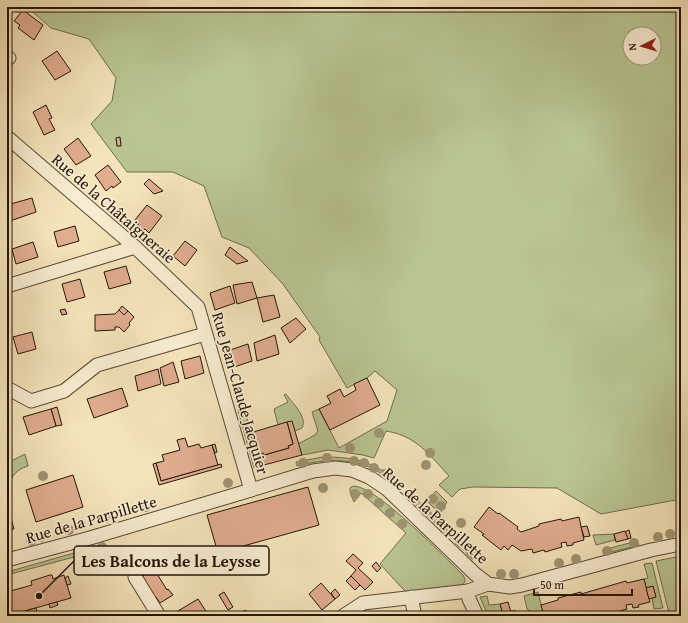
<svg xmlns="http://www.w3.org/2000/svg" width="688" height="623" font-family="'Gentium Book Plus',serif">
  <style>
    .green { fill: #b9c591; stroke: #6f6d4e; fill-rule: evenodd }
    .building { fill: #e0ad8f; stroke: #25150a }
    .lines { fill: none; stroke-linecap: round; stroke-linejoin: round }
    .minor-casing { stroke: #594936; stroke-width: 15 }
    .minor { stroke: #f8edd2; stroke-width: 13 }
    .tree { fill: #9f9473 }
    .labels { text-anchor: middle; stroke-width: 3.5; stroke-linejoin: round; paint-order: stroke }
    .street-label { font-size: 16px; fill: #25150a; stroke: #f8edd2 }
    .leader { fill: none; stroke: #25150a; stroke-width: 1.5 }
    .callout-dot { fill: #25150a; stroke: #f8edd2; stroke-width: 1.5 }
    .callout { fill: #f8edd2; stroke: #25150a; stroke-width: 1.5 }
    .callout-label { font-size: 17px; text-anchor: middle; font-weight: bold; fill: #25150a }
  </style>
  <rect width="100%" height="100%" fill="#f4e4ba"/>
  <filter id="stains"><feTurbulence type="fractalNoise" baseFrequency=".005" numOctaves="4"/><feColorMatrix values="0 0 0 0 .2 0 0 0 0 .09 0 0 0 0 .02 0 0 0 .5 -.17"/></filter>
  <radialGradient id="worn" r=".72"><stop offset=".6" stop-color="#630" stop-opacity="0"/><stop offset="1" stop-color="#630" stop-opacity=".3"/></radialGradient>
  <g class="green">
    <path d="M27 7H681V499L601 514 557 488 473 487 460 489 452 497 439 485 449 476C435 461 421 442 401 435 397 433 391 432 386 431L374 458 363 455 328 450 302 455 298 444 315 435 318 431 312 412 319 409 339 448 387 421 397 390 375 371 367 378 347 388 319 340 320 337 283 284 249 248 222 237 204 186 173 172H127L91 124 112 101 116 78 89 39 51 28ZM630 34H654V58H630Z"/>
    <path d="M286 394C292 403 308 417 302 428L295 431 278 425 274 409 288 402 284 395Z"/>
    <polygon points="244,408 260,466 254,468 238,410"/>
    <path d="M25 454 28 466C14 470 9 479 9 493H7V463Z"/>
    <path d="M323 457C360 457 375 463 404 486L401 489C394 483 387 477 379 472 355 457 323 459 297 466L296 462Z"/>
    <path d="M353 486C376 485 444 557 463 575L465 579V582L461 585 406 592 403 589 380 564 406 533 361 493 354 502 350 492V488Z"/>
    <polygon points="436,491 447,502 440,514 427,501"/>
    <polygon points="409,492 476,555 473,559 407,496"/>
    <polygon points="614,534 615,540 596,545 593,535"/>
    <polygon points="637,541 639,545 604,554 603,550"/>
    <polygon points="88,549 89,553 7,575 7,572"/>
    <polygon points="681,556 681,610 669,613 656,561"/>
    <polygon points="652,563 663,608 654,609 652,598 656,597 653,587 646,588 644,579 648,578 644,564"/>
    <polygon points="538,592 543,613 535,614 527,609 524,596"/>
    <polygon points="487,596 489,605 500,604 503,614 515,610 517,616 488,616 480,597"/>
  </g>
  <g class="building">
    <polygon points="23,10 43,25 34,40 18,28 20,25 14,21"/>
    <polygon points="57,51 71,71 55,80 42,61"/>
    <polygon points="7,68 12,84 7,86"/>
    <polygon points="46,105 52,118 49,119 55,130 44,135 33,112"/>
    <polygon points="120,137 121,146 117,146 116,138"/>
    <polygon points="78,138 91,156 76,165 64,149"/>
    <polygon points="108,165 121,182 113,188 112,186 106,191 95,175"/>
    <polygon points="149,179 163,191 154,194 144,184"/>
    <polygon points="32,198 36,212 7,222 7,205"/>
    <polygon points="147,205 162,216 149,233 145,229 143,230 137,225 139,224 135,220"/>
    <polygon points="75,226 79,241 58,247 54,232"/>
    <polygon points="185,241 197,250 185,266 173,256"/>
    <polygon points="33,242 38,257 16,264 12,249"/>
    <polygon points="230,247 248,261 237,264 225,255"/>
    <polygon points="126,266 131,283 109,289 104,272"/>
    <polygon points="80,279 85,297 67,302 62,284"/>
    <polygon points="252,282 257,298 237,304 233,285"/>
    <polygon points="230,286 235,303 215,310 210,293"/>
    <polygon points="274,295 280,317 263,322 257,298"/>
    <polygon points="122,306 128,311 124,315 119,310"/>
    <polygon points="65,309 67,314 62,315 60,310"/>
    <polygon points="119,310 124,315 128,311 134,317 129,323 130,325 124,332 119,327 115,327 115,330 95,331 95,315 115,314"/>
    <polygon points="296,318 306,329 290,343 281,328"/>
    <polygon points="32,332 36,349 18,354 13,337"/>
    <polygon points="275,335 279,354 257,361 254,343"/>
    <polygon points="248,344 252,361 231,368 227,351"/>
    <polygon points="200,356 204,373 185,379 181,361"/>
    <polygon points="173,362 179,382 164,386 160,368"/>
    <polygon points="158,369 161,384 138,391 135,376"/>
    <polygon points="367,378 380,405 330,430 319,409 331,403 327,396 340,389 344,397 356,390 354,384"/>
    <polygon points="122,388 128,406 94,418 87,399"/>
    <polygon points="57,407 62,425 56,426 51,409"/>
    <polygon points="51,409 56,426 29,435 23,417"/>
    <polygon points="292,421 302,455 260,466 257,455 263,453 264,455 289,448 288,446 293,444 287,422"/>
    <polygon points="287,422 293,444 288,446 289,448 264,455 263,453 257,455 250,433"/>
    <polygon points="185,438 188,447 199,444 201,448 212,445 218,465 161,481 156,463 164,461 162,455 180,450 177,440"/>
    <polygon points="7,443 12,452 7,455"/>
    <polygon points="215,444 217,452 215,453 212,445"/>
    <polygon points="156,463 161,481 221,464 222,467 159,485 153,464"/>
    <polygon points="73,475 83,507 36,522 26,490"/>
    <polygon points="308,487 319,525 218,553 207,515"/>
    <polygon points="7,505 14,529 7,530"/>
    <polygon points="489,507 498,514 499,513 518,527 517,529 521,532 539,526 539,524 561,519 562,521 579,517 584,540 573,543 573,545 567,546 566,542 561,543 562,547 545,552 544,550 533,553 532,549 521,551 512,545 508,550 504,546 501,550 482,535 484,534 474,527"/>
    <polygon points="587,526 590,536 584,537 581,527"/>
    <polygon points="629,530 631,538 627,539 625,532"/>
    <polygon points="625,531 628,539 616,542 614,534"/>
    <polygon points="353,554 363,563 358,568 373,582 365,590 351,576 356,570 346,561"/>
    <polygon points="376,562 381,568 377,572 372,566"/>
    <polygon points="154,569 167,590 168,589 173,595 160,603 156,597 153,599 140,578"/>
    <polygon points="50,575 52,575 53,579 64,575 71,598 14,614 15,616 7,616 7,592 32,585 31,581"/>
    <polygon points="68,576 71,584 67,585 65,578"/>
    <polygon points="351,576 360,585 355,590 346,581"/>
    <polygon points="644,579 650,602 638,605 639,607 633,608 632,604 626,605 627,609 610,614 610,612 594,616 544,616 541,605 558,600 558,598 581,592 581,594 626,581 627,583"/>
    <polygon points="321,583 335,599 322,610 309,594"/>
    <polygon points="653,586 656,597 649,599 646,588"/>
    <polygon points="335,589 340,595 335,599 331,593"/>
    <polygon points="224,592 233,607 228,610 219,595"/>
    <polygon points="198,599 209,616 174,616 173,614"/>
    <polygon points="57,602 58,605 50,608 49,604"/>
    <polygon points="508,602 511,612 503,614 500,604"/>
    <polygon points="36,608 37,612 29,614 28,610"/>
    <polygon points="245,610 251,616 238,616"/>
  </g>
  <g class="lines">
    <g class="minor-casing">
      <g id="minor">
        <polyline points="7,59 9,58"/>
        <polyline points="7,137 135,247 198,307 251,490"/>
        <polyline points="7,286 135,247"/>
        <polyline points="7,388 31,401 64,391 97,365 205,334"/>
        <polyline points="7,560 90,538 231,496 313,471 335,468 352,470 369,477 387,489 475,574 488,584 510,587 522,585 651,550 681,544"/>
        <polyline points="135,577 159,616"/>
        <polyline points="468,591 469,599 477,616"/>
        <polyline points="411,597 415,616"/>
        <polyline points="343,616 363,603 468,591 488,584"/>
      </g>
    </g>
    <use href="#minor" class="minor"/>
  </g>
  <g class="tree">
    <circle cx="379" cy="433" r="5"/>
    <circle cx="350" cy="448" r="5"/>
    <circle cx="430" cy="453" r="5"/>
    <circle cx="327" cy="458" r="5"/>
    <circle cx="354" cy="461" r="5"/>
    <circle cx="303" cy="463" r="5"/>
    <circle cx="364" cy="463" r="5"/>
    <circle cx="426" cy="465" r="5"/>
    <circle cx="374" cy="468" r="5"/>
    <circle cx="385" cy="474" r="5"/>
    <circle cx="43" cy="476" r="5"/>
    <circle cx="228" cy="483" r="5"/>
    <circle cx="323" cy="488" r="5"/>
    <circle cx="355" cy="494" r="5"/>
    <circle cx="368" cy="494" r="5"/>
    <circle cx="433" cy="499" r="5"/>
    <circle cx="379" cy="503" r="5"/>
    <circle cx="441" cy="506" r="5"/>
    <circle cx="146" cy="507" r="5"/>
    <circle cx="426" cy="512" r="5"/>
    <circle cx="390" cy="513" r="5"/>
    <circle cx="106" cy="518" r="5"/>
    <circle cx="461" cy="523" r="5"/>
    <circle cx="402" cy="524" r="5"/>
    <circle cx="69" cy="530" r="5"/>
    <circle cx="447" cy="532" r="5"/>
    <circle cx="670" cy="534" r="5"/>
    <circle cx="41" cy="537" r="5"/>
    <circle cx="658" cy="537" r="5"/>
    <circle cx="31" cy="541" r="5"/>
    <circle cx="460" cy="543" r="5"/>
    <circle cx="634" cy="543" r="5"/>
    <circle cx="102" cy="547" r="5"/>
    <circle cx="607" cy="551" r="5"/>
    <circle cx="471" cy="555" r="5"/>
    <circle cx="576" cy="559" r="5"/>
    <circle cx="559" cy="563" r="5"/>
    <circle cx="501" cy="574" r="5"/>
    <circle cx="514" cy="574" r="5"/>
  </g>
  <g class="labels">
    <g class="street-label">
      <text transform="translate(114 208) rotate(41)" y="6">Rue de la Châtaigneraie</text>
      <text transform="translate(241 393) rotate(74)" y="6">Rue Jean-Claude Jacquier</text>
      <text transform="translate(436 515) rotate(42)" y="6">Rue de la Parpillette</text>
      <text transform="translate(91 519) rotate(-16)" y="6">Rue de la Parpillette</text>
    </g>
  </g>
  <path class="leader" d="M39 596L74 561"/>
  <circle class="callout-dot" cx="39" cy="596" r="4"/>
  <rect class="callout" x="74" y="546" width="195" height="29" rx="4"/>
  <g class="callout-label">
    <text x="171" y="567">Les Balcons de la Leysse</text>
  </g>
  <rect width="688" height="623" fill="none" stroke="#f4e4ba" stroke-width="24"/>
  <rect x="8" y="8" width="672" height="607" fill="none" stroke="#25150a" stroke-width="2"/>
  <rect x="12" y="12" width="664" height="599" fill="none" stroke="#25150a"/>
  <g transform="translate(642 46) rotate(265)"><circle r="19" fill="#f8edd2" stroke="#a49782"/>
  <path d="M0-3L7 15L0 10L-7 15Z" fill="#8f2418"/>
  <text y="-6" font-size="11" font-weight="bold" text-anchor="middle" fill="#25150a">N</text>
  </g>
  <path d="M534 589v6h98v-6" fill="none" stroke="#25150a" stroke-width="2"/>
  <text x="540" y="589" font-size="12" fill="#25150a" stroke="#f8edd2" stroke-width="3" paint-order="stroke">50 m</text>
  <rect width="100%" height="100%" filter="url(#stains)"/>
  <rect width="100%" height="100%" fill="url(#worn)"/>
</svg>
